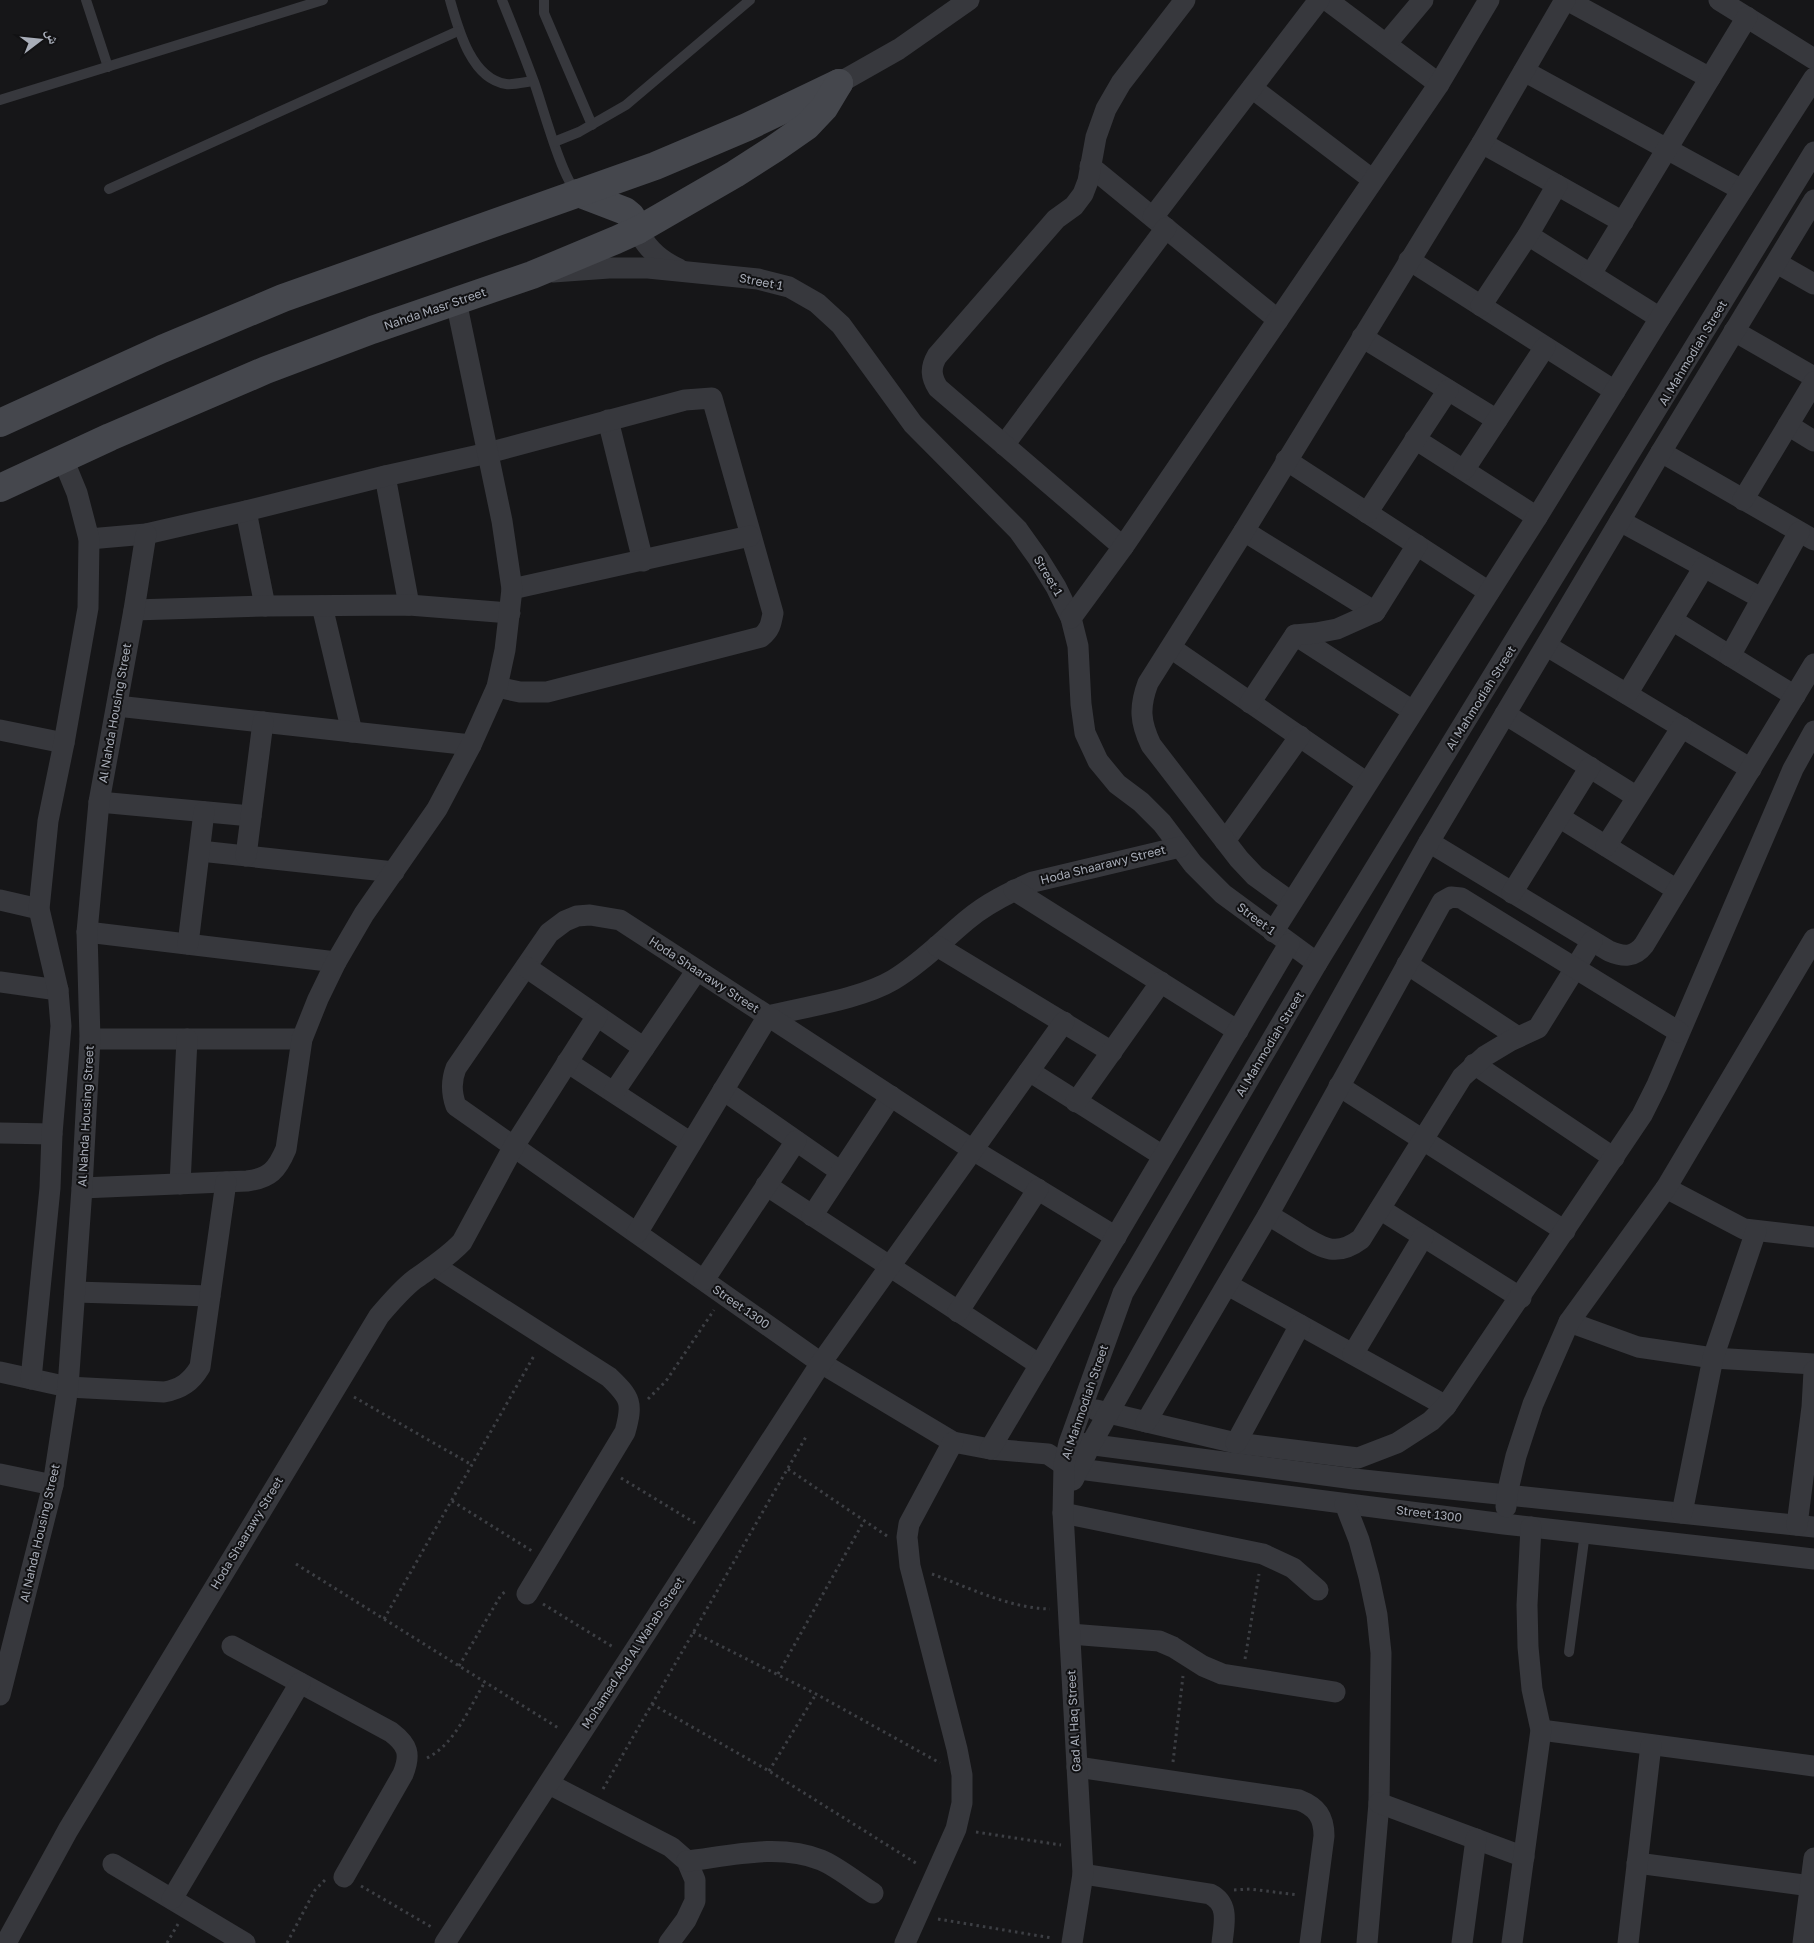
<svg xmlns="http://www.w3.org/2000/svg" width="1814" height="1943" font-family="'Golos Text','Noto Naskh Arabic',sans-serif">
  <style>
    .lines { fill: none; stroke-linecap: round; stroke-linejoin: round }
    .path { stroke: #3d3f44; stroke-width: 3; stroke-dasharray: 2.5 4; stroke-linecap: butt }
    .lane { stroke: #37383d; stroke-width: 10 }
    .street { stroke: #37383d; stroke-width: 21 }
    .secondary { stroke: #45474d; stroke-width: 28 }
    .labels { text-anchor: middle; stroke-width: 4; stroke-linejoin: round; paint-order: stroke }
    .street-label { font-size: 12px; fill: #a8adb8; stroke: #111113 }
  </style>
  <rect width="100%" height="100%" fill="#161618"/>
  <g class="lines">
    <g class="path">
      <polyline points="354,1397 472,1465"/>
      <polyline points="648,1399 666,1381 714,1310"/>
      <polyline points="788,1469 887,1536"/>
      <polyline points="621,1478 695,1523"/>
      <polyline points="452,1501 532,1551"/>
      <polyline points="296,1564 560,1729"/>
      <path d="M932 1574C970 1588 1009 1608 1050 1609"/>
      <polyline points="543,1604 613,1647"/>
      <polyline points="384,1619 535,1354"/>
      <polyline points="693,1632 816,1694 940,1763"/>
      <polyline points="1245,1659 1259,1574"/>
      <polyline points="459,1666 501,1595 506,1591"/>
      <polyline points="778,1674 864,1521"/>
      <polyline points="652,1704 769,1771 919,1865"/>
      <path d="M427 1758C455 1744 469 1708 485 1682"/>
      <polyline points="1173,1762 1183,1676"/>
      <polyline points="769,1771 816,1694"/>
      <polyline points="603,1789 807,1435"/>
      <polyline points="976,1832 1061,1845"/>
      <polyline points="361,1886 433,1928"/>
      <polyline points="1234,1890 1250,1889 1298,1895"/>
      <polyline points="938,1919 1052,1938"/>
      <polyline points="167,1943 178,1924"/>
      <polyline points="287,1943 315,1890 325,1880"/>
    </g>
    <g class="lane">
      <polyline points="86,0 108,67"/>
      <path d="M450 0C458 28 471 79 506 84 514 85 525 82 533 81"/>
      <path d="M502 0C513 27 524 55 534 82 542 104 562 179 577 192"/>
      <polyline points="544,0 544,13 592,125"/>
      <polyline points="0,100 323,0"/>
      <polyline points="554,142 579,132 626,105 750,0"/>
      <polyline points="109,189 458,31"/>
      <polyline points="1569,1652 1585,1533"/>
    </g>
    <g class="street">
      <polyline points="1327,0 1439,84"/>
      <polyline points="1567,0 1710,78"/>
      <polyline points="1719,0 1814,59"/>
      <polyline points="1386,44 1423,0"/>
      <polyline points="1524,71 1742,190"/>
      <polyline points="839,83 899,49 969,0"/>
      <polyline points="1252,88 1373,180"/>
      <polyline points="1482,143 1623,222"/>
      <polyline points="1090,166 1278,320"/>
      <polyline points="1153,217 1319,0"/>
      <path d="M638 230C646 248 661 261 679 269"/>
      <polyline points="1528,235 1660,318"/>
      <polyline points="1409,260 1615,391"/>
      <polyline points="1777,263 1814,284"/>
      <polyline points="553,272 609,268 648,268 758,279 789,287 817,303 841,325 913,424 1018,530 1038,558 1056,587 1071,618 1078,646 1081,704 1085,733 1098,761 1117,784 1141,802 1162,823 1193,864 1223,894 1317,963"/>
      <polyline points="1591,274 1747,17"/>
      <polyline points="1481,306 1528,235 1557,185"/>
      <polyline points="1734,331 1814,377"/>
      <polyline points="1362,337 1497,420"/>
      <polyline points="608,420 643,561"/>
      <polyline points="1788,425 1814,441"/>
      <polyline points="1415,439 1537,517"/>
      <polyline points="1004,445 1166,228"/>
      <polyline points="1661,452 1814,540"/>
      <polyline points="1286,460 1489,592"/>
      <polyline points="1464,470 1545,347"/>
      <polyline points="385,476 409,605"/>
      <polyline points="1743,500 1814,382"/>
      <polyline points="246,511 265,606"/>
      <polyline points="1367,513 1448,390"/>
      <polyline points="1620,521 1761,598"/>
      <polyline points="1244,531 1375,612"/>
      <path d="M89 539 146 534 246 511 385 476 488 453 685 400 712 398 773 613C771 624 770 630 761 637L547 692H520L497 687"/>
      <path d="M1123 547 938 388C931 377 930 368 937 356L1056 219 1074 206 1083 194 1088 181 1096 137 1106 109 1121 83 1185 0"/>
      <polyline points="512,589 750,536"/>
      <polyline points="322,606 352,732"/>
      <polyline points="134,610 265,606 409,605 510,613"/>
      <polyline points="1071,618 1123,547 1439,84 1489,0"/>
      <polyline points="1672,620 1795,696"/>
      <polyline points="1295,635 1413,711"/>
      <polyline points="1547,646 1751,769"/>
      <polyline points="1171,648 1367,783"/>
      <polyline points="1730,656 1799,532"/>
      <polyline points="1627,694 1704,567"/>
      <polyline points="1250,703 1295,635 1316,633 1337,629 1375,612 1417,545"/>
      <polyline points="117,706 471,745"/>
      <polyline points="1505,714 1637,797"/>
      <polyline points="0,730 64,743"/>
      <polyline points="99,802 251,816"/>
      <polyline points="1559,817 1677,890"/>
      <polyline points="1225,841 1300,736"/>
      <path d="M1429 842 1609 951C1623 957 1634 958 1644 945L1814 664"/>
      <polyline points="1606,846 1682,727"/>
      <path d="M1180 847 1033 882C1010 892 987 903 967 920 943 940 920 964 893 980 861 999 804 1007 768 1016L620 920 590 915 577 916 565 921 549 933 456 1068C451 1081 451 1092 456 1106L821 1363 953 1442 990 1449 1048 1454 1064 1465 1079 1469 1504 1524 1814 1559"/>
      <polyline points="200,851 394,872"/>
      <polyline points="246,856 263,722"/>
      <polyline points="1014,890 1238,1031"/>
      <polyline points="1512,893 1590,767"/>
      <polyline points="0,900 39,909"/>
      <path d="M1291 902 1255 876 1239 859 1151 745C1140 722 1139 707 1148 683L1244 531 1482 143 1565 0"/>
      <polyline points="87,932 336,962"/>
      <polyline points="1273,932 1537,517 1660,318 1814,78"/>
      <polyline points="188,944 204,812"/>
      <polyline points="937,946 1112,1052"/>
      <polyline points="1407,964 1518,1037"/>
      <polyline points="526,967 644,1048"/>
      <polyline points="0,982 58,990"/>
      <polyline points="90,1039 302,1039"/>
      <polyline points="567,1062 691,1143"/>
      <polyline points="1474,1064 1614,1158"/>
      <polyline points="1029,1071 1163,1156"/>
      <polyline points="1339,1086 1565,1231"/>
      <polyline points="723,1090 841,1172"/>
      <polyline points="614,1092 697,970"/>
      <polyline points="1076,1102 1161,982"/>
      <polyline points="0,1133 52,1134"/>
      <polyline points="180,1184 187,1039"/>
      <polyline points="766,1185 1040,1365"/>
      <path d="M82 1188 247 1181C270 1178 277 1170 286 1149L302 1039 318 999 336 962 364 914 437 809 471 745 497 687 505 650 512 589 502 521 456 301"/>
      <polyline points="1666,1188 1744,1229 1814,1237"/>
      <polyline points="1380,1209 1521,1298"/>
      <path d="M1268 1215C1279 1221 1290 1228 1301 1235 1324 1249 1337 1257 1361 1239L1462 1077 1485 1056 1510 1041 1538 1028 1592 941"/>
      <polyline points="812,1216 891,1096"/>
      <polyline points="637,1233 768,1016 973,1150 1116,1237"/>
      <path d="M435 1266 609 1377C631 1398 633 1403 625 1432L527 1594"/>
      <polyline points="704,1280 796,1141"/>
      <polyline points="1228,1285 1446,1406"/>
      <polyline points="75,1292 210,1296"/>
      <polyline points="958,1312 1038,1189"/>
      <polyline points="1569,1322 1638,1347 1713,1358 1814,1364"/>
      <polyline points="1353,1354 1423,1237"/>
      <path d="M0 1372 68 1387 164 1392C181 1389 191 1382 200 1367L226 1182"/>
      <polyline points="31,1379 50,1188 52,1134 61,1026 58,990 39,909 48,821 64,743 88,608 89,539 77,493 63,459"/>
      <polyline points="1096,1410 1236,1443 1358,1458 1397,1443 1431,1421 1446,1406 1642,1115 1657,1085 1793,769 1814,731"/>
      <polyline points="1146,1422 1268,1215 1442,902 1451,897 1461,898 1679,1032"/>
      <polyline points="1079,1443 1354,1479 1814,1527"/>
      <polyline points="1236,1443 1300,1325"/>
      <polyline points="990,1449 1289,944"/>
      <polyline points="0,1474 53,1485"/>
      <polyline points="1073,1480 1091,1444 1429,842 1661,452 1814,200"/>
      <polyline points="1345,1504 1359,1540 1369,1577 1377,1615 1381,1653 1379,1803 1367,1943"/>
      <polyline points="1506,1507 1507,1494 1516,1456 1533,1404 1569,1322 1666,1188 1814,939"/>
      <polyline points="1063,1513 1263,1554 1293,1568 1318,1590"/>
      <polyline points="1682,1513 1713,1358 1756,1231"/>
      <polyline points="1797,1525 1812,1407 1814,1371"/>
      <polyline points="1070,1634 1159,1641 1173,1647 1203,1666 1222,1674 1335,1692"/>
      <path d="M232 1646 391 1732C408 1745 411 1754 403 1774L344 1877"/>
      <polyline points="0,1695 53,1485 68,1387 82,1188 90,1039 87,932 99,802 134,610 146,534"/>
      <polyline points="1541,1730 1814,1766"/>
      <path d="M1077 1767 1299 1800C1317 1807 1324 1817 1324 1836L1310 1943"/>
      <polyline points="549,1784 671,1847 687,1861 695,1880 695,1901 686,1920 669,1943"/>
      <polyline points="1379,1803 1524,1857"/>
      <path d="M687 1861C729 1856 779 1843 821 1860 838 1867 857 1883 873 1893"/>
      <polyline points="1637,1863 1811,1886"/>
      <polyline points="113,1864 245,1943"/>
      <path d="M1083 1874 1210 1894C1230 1904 1224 1924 1222 1943"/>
      <polyline points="172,1899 300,1683"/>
      <path d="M6 1943 68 1830 379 1316C390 1303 402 1289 415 1279 432 1267 448 1257 462 1242L514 1146 597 1016"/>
      <polyline points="445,1943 821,1363 1064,1022"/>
      <polyline points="905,1943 956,1829 962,1803 962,1775 957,1749 910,1566 907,1537 909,1524 953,1442"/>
      <polyline points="1072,1943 1083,1874 1063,1513 1064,1465 1069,1443 1123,1293 1317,963 1814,152"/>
      <polyline points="1462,1943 1476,1839"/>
      <polyline points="1512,1943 1541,1730 1532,1689 1528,1647 1527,1605 1531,1527"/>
      <polyline points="1628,1943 1651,1745"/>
      <polyline points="1803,1943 1814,1858"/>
    </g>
    <g class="secondary">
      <polyline points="578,193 625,211 631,216 638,230"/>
      <polyline points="0,423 162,349 283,298 655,166 747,127 839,83"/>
      <polyline points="0,488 110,437 266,370 372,330 532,275 616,240 638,230 735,174 774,149 807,126 824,108 839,83"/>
    </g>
  </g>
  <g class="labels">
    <g class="street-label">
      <text transform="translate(761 282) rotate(11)" y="4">Street 1</text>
      <text transform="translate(435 309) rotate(-19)" y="4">Nahda Masr Street</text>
      <text transform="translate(1693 353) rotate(-59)" y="4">Al Mahmodiah Street</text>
      <text transform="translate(1048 576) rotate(59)" y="4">Street 1</text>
      <text transform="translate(1481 698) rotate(-58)" y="4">Al Mahmodiah Street</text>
      <text transform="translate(115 713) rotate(-80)" y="4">Al Nahda Housing Street</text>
      <text transform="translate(1103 865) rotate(-14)" y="4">Hoda Shaarawy Street</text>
      <text transform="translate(1256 919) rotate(37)" y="4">Street 1</text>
      <text transform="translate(704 975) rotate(33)" y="4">Hoda Shaarawy Street</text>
      <text transform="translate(1270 1044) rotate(-59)" y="4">Al Mahmodiah Street</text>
      <text transform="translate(86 1116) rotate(-87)" y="4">Al Nahda Housing Street</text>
      <text transform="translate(741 1307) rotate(35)" y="4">Street 1300</text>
      <text transform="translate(1085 1402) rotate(-71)" y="4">Al Mahmodiah Street</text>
      <text transform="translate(1429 1514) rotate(7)" y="4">Street 1300</text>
      <text transform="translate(40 1533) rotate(-77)" y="4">Al Nahda Housing Street</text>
      <text transform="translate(247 1533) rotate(-59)" y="4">Hoda Shaarawy Street</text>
      <text transform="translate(633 1653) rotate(-57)" y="4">Mohamed Abd Al Wahab Street</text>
      <text transform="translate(1074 1721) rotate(-93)" y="4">Gad Al Haq Street</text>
    </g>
  </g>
  <g transform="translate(40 40) rotate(74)" stroke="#111113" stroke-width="4" paint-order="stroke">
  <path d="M0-4L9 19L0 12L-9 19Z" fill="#a8adb8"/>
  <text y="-8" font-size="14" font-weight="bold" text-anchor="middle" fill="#a8adb8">ش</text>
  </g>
</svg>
